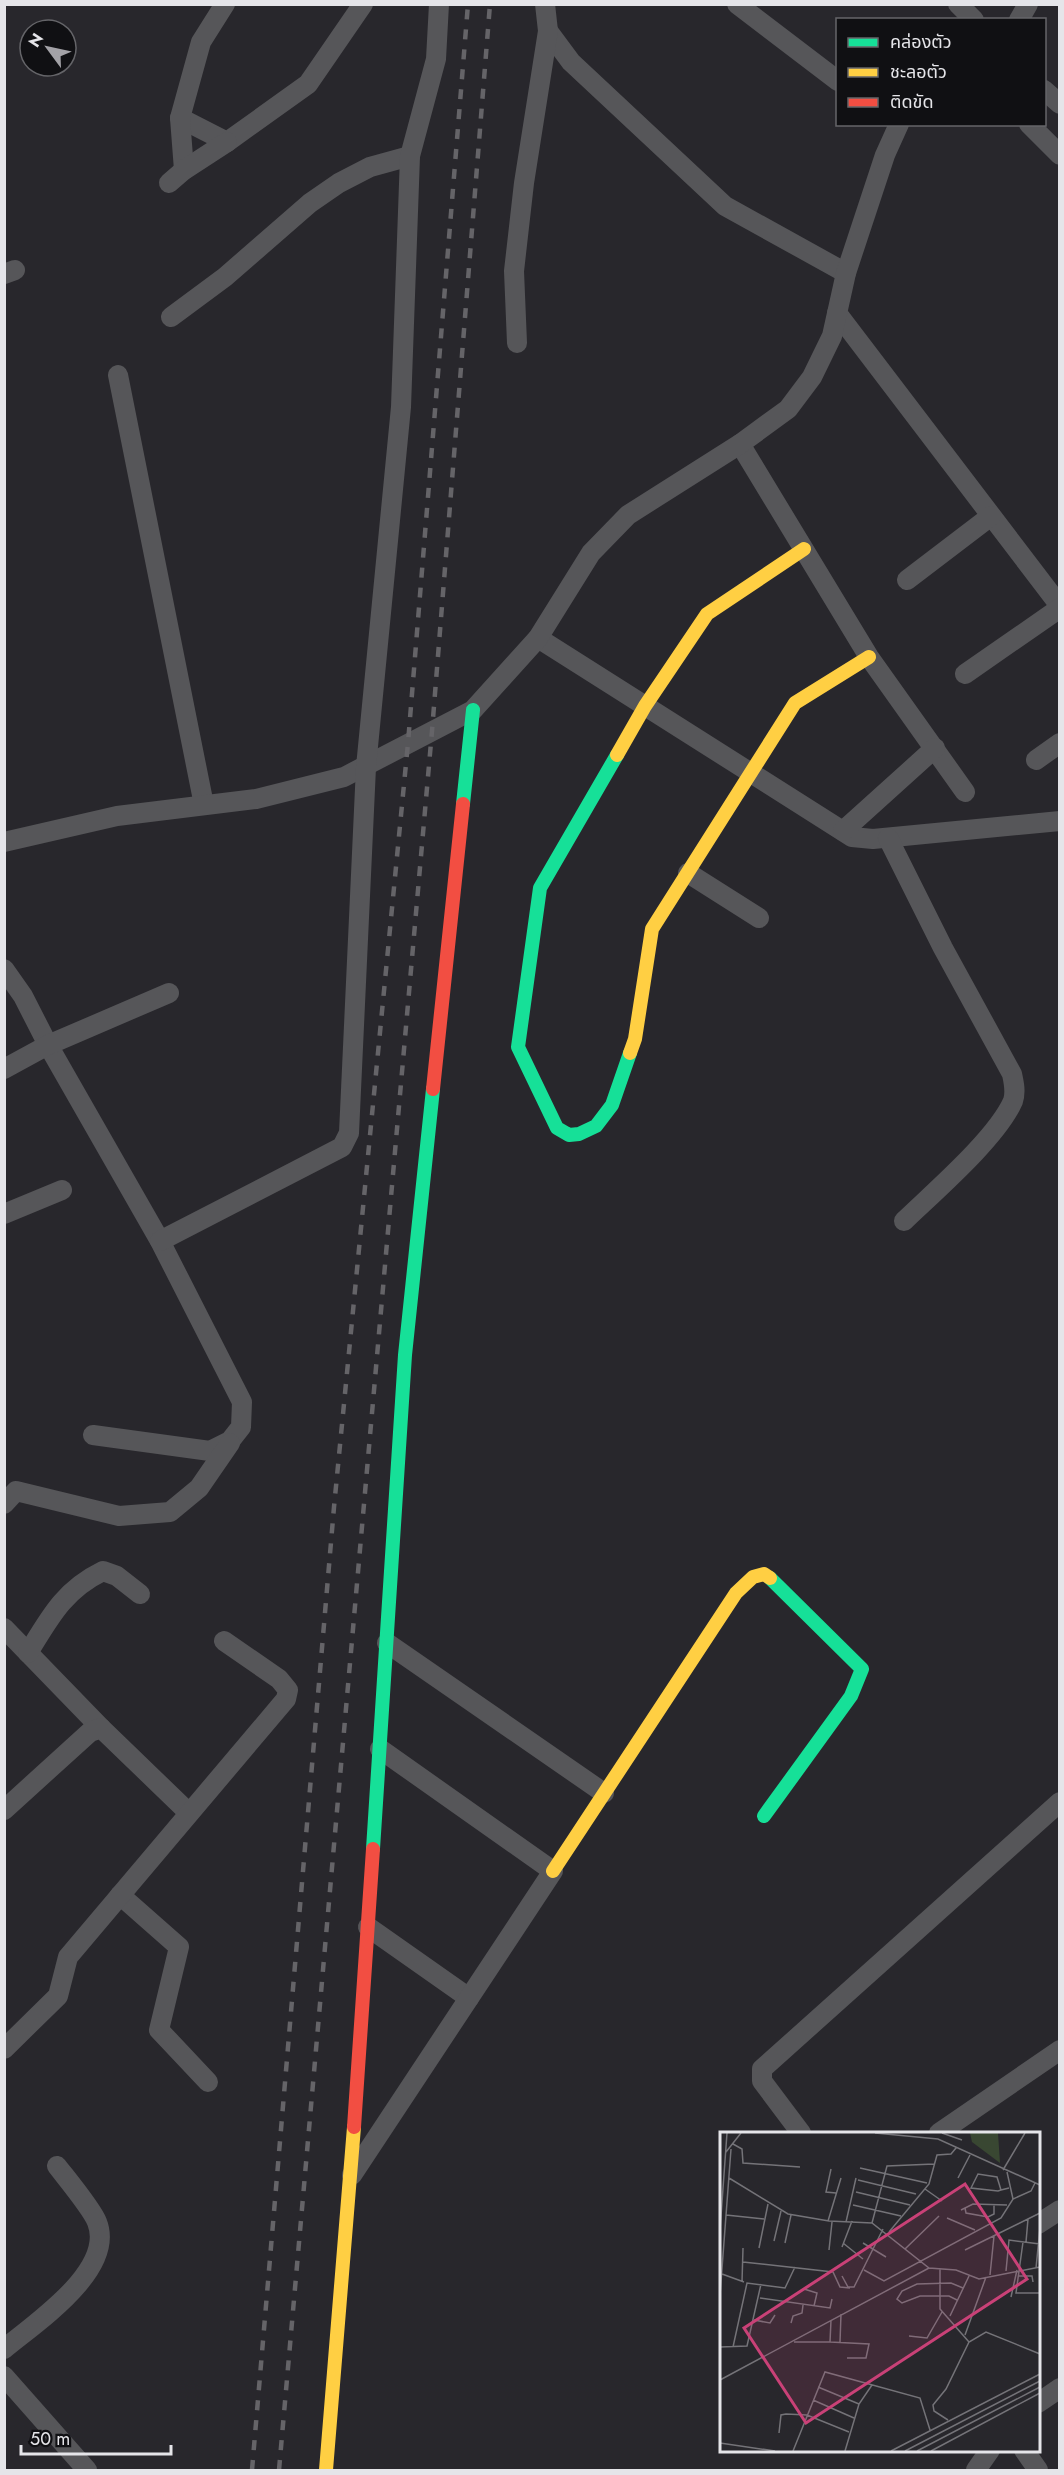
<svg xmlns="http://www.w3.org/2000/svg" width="1064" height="2475" font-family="Jost,'Noto Sans Thai',sans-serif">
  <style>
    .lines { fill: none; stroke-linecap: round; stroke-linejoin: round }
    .street { stroke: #565659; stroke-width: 20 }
    .fast { stroke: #16e098; stroke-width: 14 }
    .slow { stroke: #ffcf43; stroke-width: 14 }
    .jam { stroke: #f24e42; stroke-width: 14 }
    .rail { stroke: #656468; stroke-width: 4.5; stroke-dasharray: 10 10; stroke-linecap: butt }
    .inset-road { fill: none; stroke: #747378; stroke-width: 1.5 }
    .view { fill: #c94177; fill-opacity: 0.15; stroke: #c94177; stroke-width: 3 }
    .inset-edge { fill: none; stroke: #e5e5e9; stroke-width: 3 }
  </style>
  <rect width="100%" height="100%" fill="#28272c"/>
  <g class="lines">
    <g class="street">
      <polyline points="737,4 838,81"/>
      <polyline points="958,4 974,20"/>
      <polyline points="1019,20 1028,4"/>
      <polyline points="548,31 571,62 725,206 846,273"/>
      <polyline points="1044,90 1060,104"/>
      <polyline points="180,118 227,142 308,84 363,4"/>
      <polyline points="1029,124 1060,155"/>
      <polyline points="184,170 180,118 201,42 225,4"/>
      <polyline points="169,183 184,170 227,142"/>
      <polyline points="4,274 15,270"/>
      <polyline points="837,313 1060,606"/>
      <polyline points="171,317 225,277 310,203 339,183 370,167 410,156"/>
      <polyline points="517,343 514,271 524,183 548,31 545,4"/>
      <polyline points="118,375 204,805"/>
      <polyline points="740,444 869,657 965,792"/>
      <polyline points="907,580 991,516"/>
      <polyline points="538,638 852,837 873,839 1060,821"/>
      <polyline points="965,674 1060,608"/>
      <polyline points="1036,760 1060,743"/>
      <polyline points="843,831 935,748"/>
      <path d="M888 838 943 948 1012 1074C1014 1083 1016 1092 1013 1101 997 1138 934 1192 904 1221"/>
      <polyline points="4,842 117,816 256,799 344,777 473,710 538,638 591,553 628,515 740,444 788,409 812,377 832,336 846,273 885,155 899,124"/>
      <polyline points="688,873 759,918"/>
      <polyline points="4,969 23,996 48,1045 160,1241 242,1402 241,1427 230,1441 210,1451 93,1435"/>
      <polyline points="4,1069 48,1045 169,993"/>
      <polyline points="4,1214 62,1190"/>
      <polyline points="160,1241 342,1147 349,1133 366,767 401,407 410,156 436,59 439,4"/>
      <polyline points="4,1504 16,1491 119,1516 170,1512 199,1488 230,1443"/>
      <polyline points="4,1628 101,1728"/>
      <polyline points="387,1643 604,1793"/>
      <path d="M28 1653C50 1617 64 1590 103 1571L117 1576 140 1594"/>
      <polyline points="4,1810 90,1732 101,1728 189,1813"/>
      <polyline points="120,1895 179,1947 159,2030 208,2082"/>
      <polyline points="368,1927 469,1998"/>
      <polyline points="4,2049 58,1996 68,1957 286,1699 288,1690 279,1679 224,1641"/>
      <polyline points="801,2133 762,2081 762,2069 1060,1802"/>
      <polyline points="939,2133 1060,2050"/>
      <polyline points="352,2175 553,1871 380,1749"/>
      <polyline points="1038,2224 1060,2210"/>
      <path d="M4 2349C35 2323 116 2270 97 2222 92 2209 67 2179 57 2166"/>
      <polyline points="4,2376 87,2470"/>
      <polyline points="1038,2403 1060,2388"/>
      <polyline points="1024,2450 1038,2470"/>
      <polyline points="976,2470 990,2450"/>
    </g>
    <g class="fast">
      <polyline points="617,755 540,888 518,1047 557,1128 569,1135 579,1134 596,1126 612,1105 630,1053"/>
      <polyline points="463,804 473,710"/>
      <polyline points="764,1816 851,1696 862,1669 770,1578"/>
      <polyline points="373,1849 405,1355 433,1089"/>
    </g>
    <g class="slow">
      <polyline points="617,755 645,706 707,614 804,549"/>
      <polyline points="630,1053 635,1039 652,929 795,703 869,657"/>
      <polyline points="553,1871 736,1593 753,1577 764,1574 770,1578"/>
      <polyline points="326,2470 354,2127"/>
    </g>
    <g class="jam">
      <polyline points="433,1089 463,804"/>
      <polyline points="354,2127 373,1849"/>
    </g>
    <g class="rail">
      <polyline points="252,2470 334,1507 408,743 468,4"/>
      <polyline points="279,2470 432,731 490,4"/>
    </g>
  </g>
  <g transform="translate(720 2132)">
    <rect width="320" height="320" fill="#28272c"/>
    <path d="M250 1H278L280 31 252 10Z" fill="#394732"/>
    <path class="inset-road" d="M155 1 218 7 320 53M222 1 242 8M13 12 22 17 23 31 80 35M6 20 21 1M140 36 207 51M111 37 106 60 116 61M283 38 305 1M287 40 293 67M9 46 68 82 109 89 152 91 209 136 236 138 259 147 320 135M238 46 250 23M138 48 196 62M205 57 222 69M281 58 277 45 258 42 251 56 278 59 281 58 289 56M136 60 190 73M133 73 181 84M245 76 246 81 268 85 274 82V73M241 78 253 72 287 73M6 83 44 87M227 86 255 98M108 89 121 46M126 90 136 46M152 91 167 34 214 32M0 98 7 1M169 100 209 52 217 23 231 22 236 16M54 109 61 79M303 110 296 161H320M306 110 308 87M65 111 71 83M123 111 143 127M143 111 166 125M122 115 132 89M39 116 48 72M185 117 219 84M109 118 112 90M245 118 320 81M23 130 113 140 120 155 130 156M316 136 320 96M220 137V177L249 210M144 138 164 149 281 86 293 67 311 59 315 51M286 139 289 108 320 112M2 142 24 150M270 143 274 104M122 144 128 155H134L163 97M299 144H312L313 150M22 150 23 116M84 157 97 161 94 174M0 163 11 17M291 165 297 138M40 166 110 176 112 167M237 168 229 164H200L182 171 177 167 182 159 197 152 231 151 243 156M230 184 249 144M34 188 50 191 55 183M71 191 73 184 82 181 83 173M245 203 266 145M189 204 207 206 222 180M74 210H110L111 188M110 210 149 212 146 226H127M120 210 121 182M0 215 27 214 41 152M13 215 27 151 65 156 75 135M0 248 209 136M98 255 139 272M93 268 134 286M228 288 214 279 213 273 226 257 249 210 266 200 320 222M59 301 61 283 66 282 87 283 129 300M0 311 55 319M73 319 105 240 200 266 210 298M125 319 139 272 152 253M171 319 320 242M185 319 320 249M197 319 320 255M211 319 320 261"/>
    <path class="view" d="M245 52 307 147 86 291 24 196Z"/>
    <rect width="320" height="320" class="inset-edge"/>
  </g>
  <rect width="1064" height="2475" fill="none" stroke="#e5e5e9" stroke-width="12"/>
  <rect x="836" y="18" width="210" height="108" fill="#101013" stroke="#656569" stroke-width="1.5"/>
  <rect x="848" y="38" width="30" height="9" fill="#16e098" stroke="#656569" stroke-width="1.5"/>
  <text x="890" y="48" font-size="18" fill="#e5e5e9">คล่องตัว</text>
  <rect x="848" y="68" width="30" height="9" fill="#ffcf43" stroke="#656569" stroke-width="1.5"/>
  <text x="890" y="78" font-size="18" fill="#e5e5e9">ชะลอตัว</text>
  <rect x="848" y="98" width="30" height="9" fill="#f24e42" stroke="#656569" stroke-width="1.5"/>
  <text x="890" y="108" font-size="18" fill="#e5e5e9">ติดขัด</text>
  <g transform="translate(48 48) rotate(303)"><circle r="28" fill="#101013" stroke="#656569" stroke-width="1.5"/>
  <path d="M0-4.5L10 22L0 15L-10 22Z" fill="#a3a2a7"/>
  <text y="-9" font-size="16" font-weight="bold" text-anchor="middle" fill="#e5e5e9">N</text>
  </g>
  <path d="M21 2445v9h150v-9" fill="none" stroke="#e5e5e9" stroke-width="3"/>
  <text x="30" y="2445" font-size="18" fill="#e5e5e9" stroke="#101013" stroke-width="4.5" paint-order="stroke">50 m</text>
</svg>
